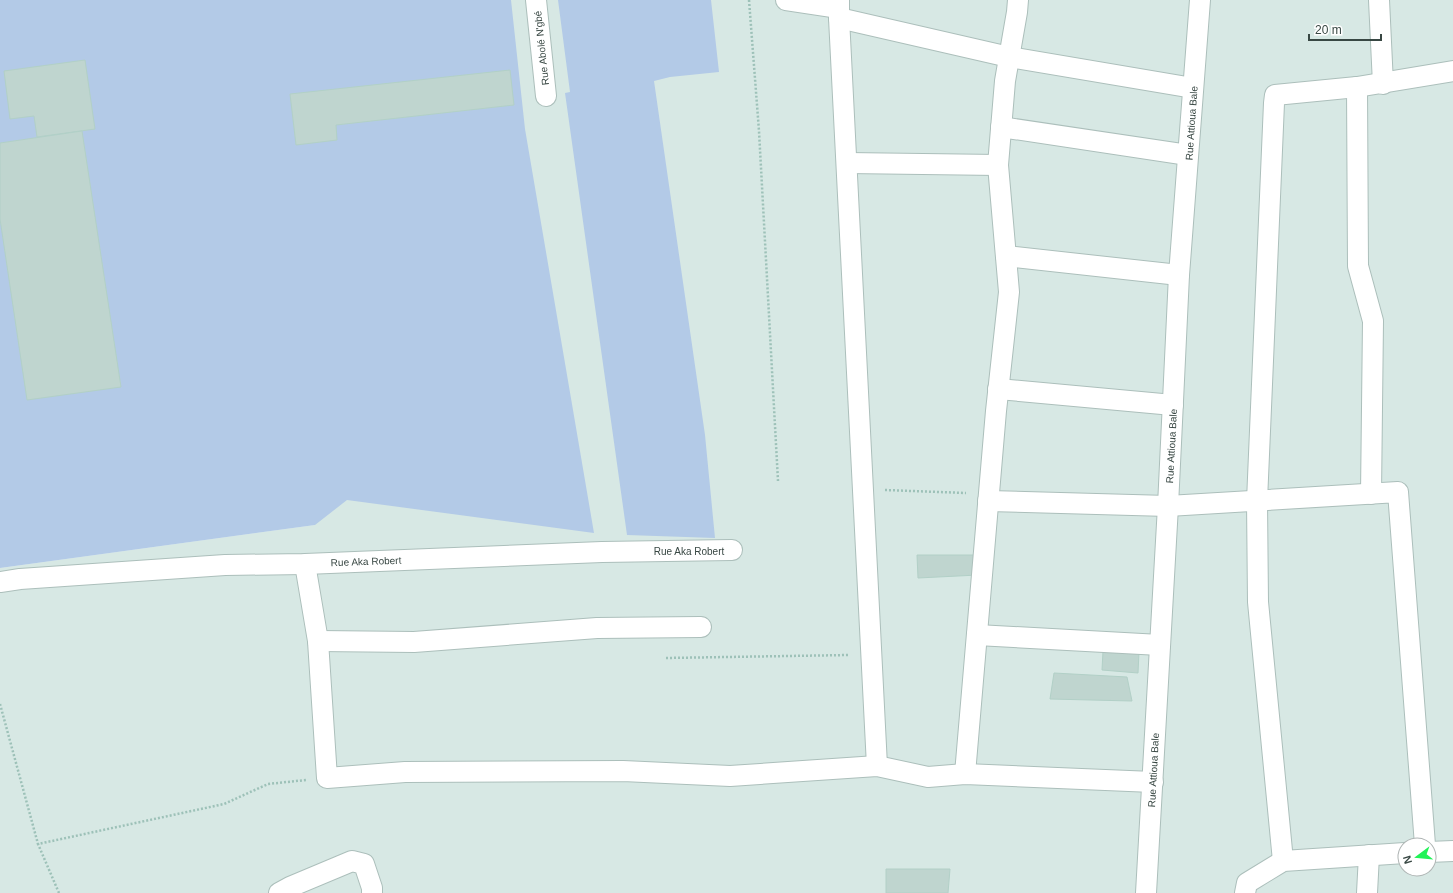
<svg xmlns="http://www.w3.org/2000/svg" width="1453" height="893" font-family="Arial,sans-serif">
  <style>
    .residential { fill: #d7e8e4; fill-rule: evenodd }
    .green { fill: #b3cae7 }
    .building { fill: #bfd5cf; stroke: #b2d0c7 }
    .lines { fill: none; stroke-linecap: round; stroke-linejoin: round }
    .street-casing { stroke: #acbfbb; stroke-width: 22 }
    .path { stroke: #9dc1b8; stroke-width: 2.5; stroke-dasharray: 2 2; stroke-linecap: butt }
    .street { stroke: #fff; stroke-width: 20 }
    .labels { text-anchor: middle; stroke-width: 3.5; stroke-linejoin: round; paint-order: stroke }
    .street-label { font-size: 10px; fill: #384743; stroke: #fff }
  </style>
  <rect width="100%" height="100%" fill="#e9f4f2"/>
  <path class="residential" d="M0 0H1453V893H0V568L315 525ZM1405 845H1429V869H1405Z"/>
  <g class="green">
    <polygon points="0,0 511,0 525,129 594,533 347,500 315,525 0,568"/>
    <polygon points="558,0 711,0 719,72 670,77 654,81 705,435 715,538 627,535 565,93 570,92"/>
  </g>
  <g class="building">
    <polygon points="85,60 95,129 37,137 34,116 10,119 4,71"/>
    <polygon points="510,70 514,105 336,125 337,140 296,145 290,94"/>
    <polygon points="82,131 121,387 27,400 0,219 0,143"/>
    <polygon points="917,555 979,555 978,575 918,578"/>
    <polygon points="1103,651 1139,652 1138,673 1102,670"/>
    <polygon points="1054,673 1127,677 1132,701 1050,699"/>
    <polygon points="886,869 950,869 948,893 886,893"/>
  </g>
  <g class="lines">
    <g class="street-casing">
      <g id="street">
        <polyline points="536,0 546,96"/>
        <polyline points="786,0 839,8"/>
        <polyline points="839,0 839,18 877,766"/>
        <polyline points="1379,0 1383,84"/>
        <polyline points="839,18 1009,57 1193,88"/>
        <polyline points="1357,87 1358,266 1373,321 1371,494"/>
        <polyline points="1001,127 1188,155"/>
        <polyline points="847,163 998,165"/>
        <polyline points="1006,256 1179,275"/>
        <polyline points="998,389 1173,405"/>
        <polyline points="988,501 1168,506 1398,492 1425,845"/>
        <polyline points="305,564 318,641 327,778 405,772 623,771 730,776 877,766 928,777 965,774 1153,782"/>
        <polyline points="0,582 20,579 225,565 305,564 602,552 732,550"/>
        <polyline points="977,635 1160,645"/>
        <polyline points="318,641 414,642 597,628 701,627"/>
        <polyline points="965,774 996,411 1009,292 998,165 1005,81 1017,12 1018,0"/>
        <polyline points="1429,852 1453,851"/>
        <polyline points="1283,861 1258,602 1257,501 1274,103 1275,95 1357,87 1453,71"/>
        <polyline points="279,893 290,887 352,861 364,864 372,888 372,893"/>
        <polyline points="1146,893 1168,506 1179,275 1200,0"/>
        <polyline points="1245,893 1247,883 1283,861 1405,853"/>
        <polyline points="1367,893 1369,855"/>
      </g>
    </g>
    <g class="path">
      <polyline points="749,0 759,131 778,481"/>
      <polyline points="885,490 966,493"/>
      <polyline points="666,658 849,655"/>
      <polyline points="0,704 38,844"/>
      <polyline points="59,893 38,844 224,804 268,784 306,780"/>
    </g>
    <use href="#street" class="street"/>
  </g>
  <g class="labels">
    <g class="street-label">
      <text transform="translate(541 48) rotate(-96)" y="4">Rue Abolé N'gbé</text>
      <text transform="translate(1191 123) rotate(-86)" y="4">Rue Attioua Bale</text>
      <text transform="translate(1171 446) rotate(-87)" y="4">Rue Attioua Bale</text>
      <text x="689" y="555">Rue Aka Robert</text>
      <text transform="translate(366 561) rotate(-2)" y="4">Rue Aka Robert</text>
      <text transform="translate(1153 770) rotate(-87)" y="4">Rue Attioua Bale</text>
    </g>
  </g>
  <g transform="translate(1417 857) rotate(254)"><circle r="19" fill="#ffffff" stroke="#afb5b4"/>
  <path d="M0-3L7 15L0 10L-7 15Z" fill="#21f357"/>
  <text y="-6" font-size="11" font-weight="bold" text-anchor="middle" fill="#384743">N</text>
  </g>
  <path d="M1309 34v6h72v-6" fill="none" stroke="#384743" stroke-width="2"/>
  <text x="1315" y="34" font-size="12" fill="#384743" stroke="#ffffff" stroke-width="3" paint-order="stroke">20 m</text>
</svg>
